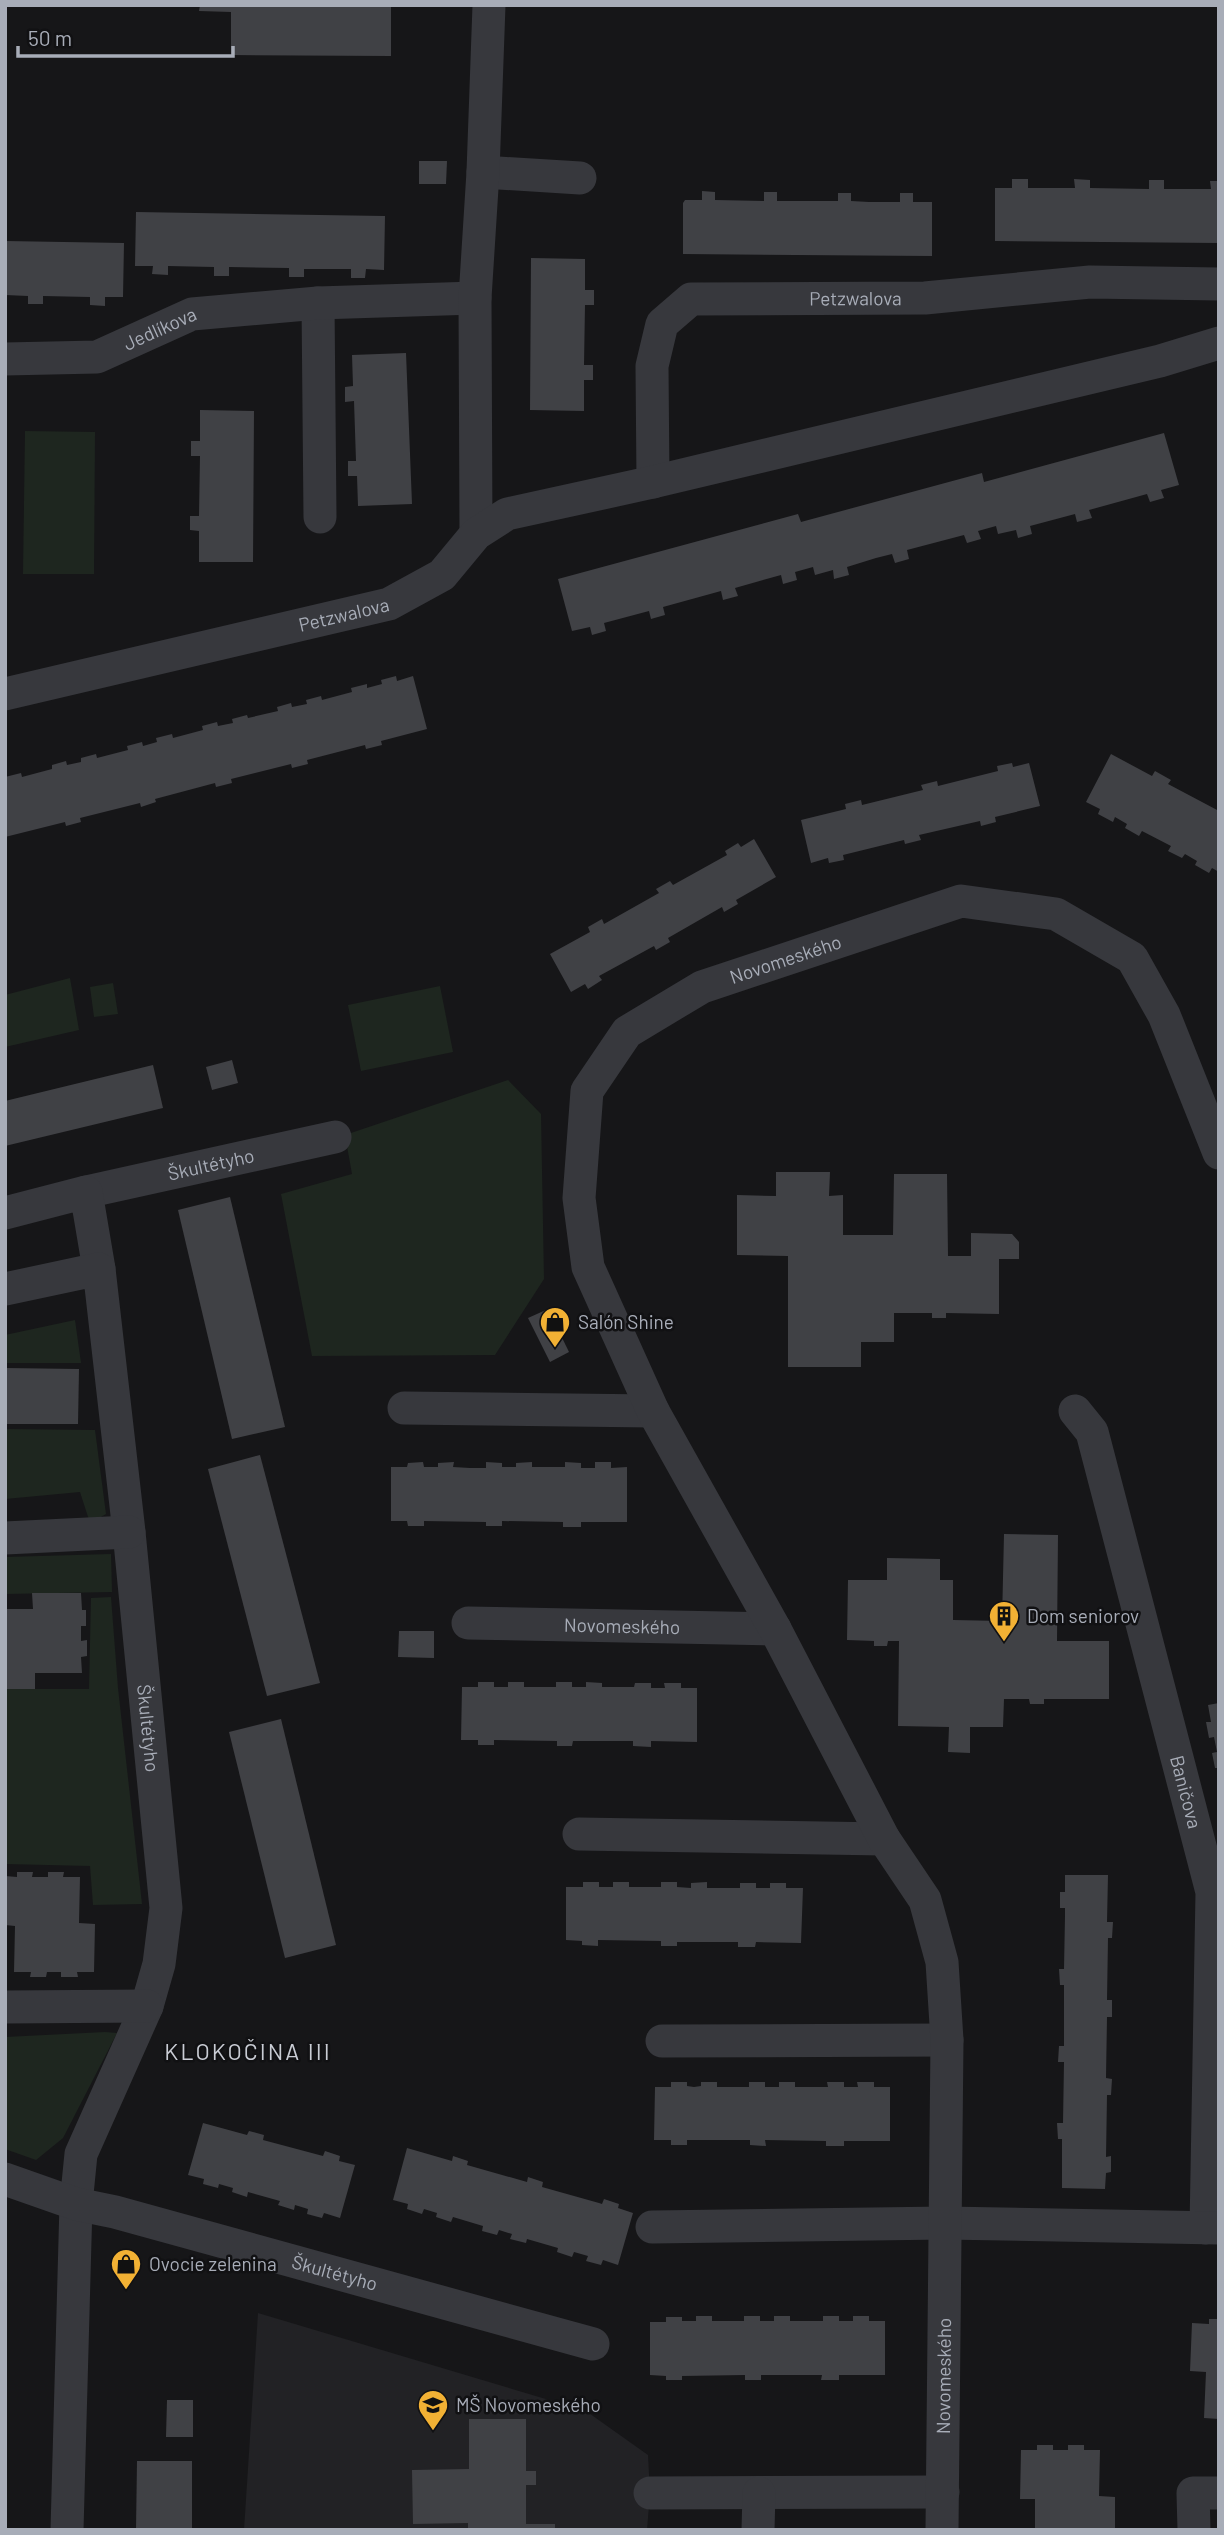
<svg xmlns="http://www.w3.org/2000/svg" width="1224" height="2535" font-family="Barlow,sans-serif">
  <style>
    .built { fill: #222225 }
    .green { fill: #1e261f }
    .building { fill: #404145 }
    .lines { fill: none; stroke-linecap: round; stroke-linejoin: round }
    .minor { stroke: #37383d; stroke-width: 33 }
    .labels { text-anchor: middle; stroke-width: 5; stroke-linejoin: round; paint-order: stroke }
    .street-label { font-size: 19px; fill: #a8adb8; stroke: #111113 }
    .poi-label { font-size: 19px; fill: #a8adb8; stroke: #111113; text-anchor: start }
    .quarter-label { font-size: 23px; letter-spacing: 2px; fill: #c9ccd4; stroke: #111113 }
  </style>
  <rect width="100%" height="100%" fill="#161618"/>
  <polygon class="built" points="258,2313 586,2411 648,2455 650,2493 647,2530 244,2530"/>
  <g class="green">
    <polygon points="25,431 95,432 94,574 23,574"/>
    <polygon points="70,978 79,1030 5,1047 5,995"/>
    <polygon points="113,983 118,1014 94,1017 90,987"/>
    <polygon points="440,986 453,1052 361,1071 348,1005"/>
    <polygon points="508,1080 541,1114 544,1279 495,1355 312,1356 281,1194 352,1174 345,1135"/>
    <polygon points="75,1320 81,1363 5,1363 5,1335"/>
    <polygon points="5,1429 95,1430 106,1514 90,1523 80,1492 5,1499"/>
    <polygon points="111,1554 112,1592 5,1594 5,1557"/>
    <polygon points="111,1597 118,1688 142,1904 93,1905 90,1866 5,1864 5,1689 89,1689 91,1598"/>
    <polygon points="105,2032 117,2033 63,2138 36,2160 5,2149 5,2037"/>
  </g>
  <g class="building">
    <polygon points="200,5 391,5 391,56 231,55 231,12 199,11"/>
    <polygon points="419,161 447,161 446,184 419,184"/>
    <polygon points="1012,179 1028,179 1028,188 1075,188 1074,179 1090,180 1090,188 1149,189 1149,180 1164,180 1164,189 1211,189 1210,181 1219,181 1219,243 995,241 995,188 1012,188"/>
    <polygon points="702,191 715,192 715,200 764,201 764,192 777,192 777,201 838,201 838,193 851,193 851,201 869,202 900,202 900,193 913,193 913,202 932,202 932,256 683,254 683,203 685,200 702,200"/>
    <polygon points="136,212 385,216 384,270 366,269 365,278 351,278 351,269 304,269 304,277 289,277 289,268 229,267 229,276 214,276 214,267 168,266 168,275 152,274 153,266 135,266"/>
    <polygon points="5,241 124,243 123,297 105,297 105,306 90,305 90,297 43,296 43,304 28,304 28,296 5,295"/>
    <polygon points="531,258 585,259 585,290 594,290 594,305 585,305 584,365 593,365 593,380 584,380 584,411 530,410"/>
    <polygon points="406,353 412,504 358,506 357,476 348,476 348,461 356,461 354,401 345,402 345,387 353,386 352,355"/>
    <polygon points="200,410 254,411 253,562 199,562 199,531 190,530 190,516 199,516 200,456 191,456 191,441 200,441"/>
    <polygon points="1164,433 1179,485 1161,490 1164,498 1150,502 1147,494 1089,510 1092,518 1077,522 1075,514 1030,526 1032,534 1018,538 1016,530 998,534 996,526 978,531 981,539 967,543 964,535 907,550 909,559 895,563 892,554 876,558 847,567 849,575 834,579 833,570 815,575 813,567 795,572 797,580 783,584 781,575 735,588 738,596 723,600 721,591 663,607 665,615 651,619 649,611 604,623 606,631 592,635 590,627 572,631 558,579 798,514 801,522 982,473 984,482"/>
    <polygon points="396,676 397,681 413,676 427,729 381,741 382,745 366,749 365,745 307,760 308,764 292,768 291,764 231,779 232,783 216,787 215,783 155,799 156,802 141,807 140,803 80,818 81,822 66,826 65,822 5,837 5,777 21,773 22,777 52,769 52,765 66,761 67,765 81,762 81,758 96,754 97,758 128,750 127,746 142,742 143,746 157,742 156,738 172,734 173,738 203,730 202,726 217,722 218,726 233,723 232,719 247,715 248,718 278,711 277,707 291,703 292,707 307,704 306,700 321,696 322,700 352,692 351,688 367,684 367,688 382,684 381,680"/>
    <polygon points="1111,754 1152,776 1155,771 1171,780 1168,784 1219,811 1219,872 1212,868 1209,873 1195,865 1197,861 1185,854 1182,858 1168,851 1171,846 1142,831 1139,836 1125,828 1127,824 1115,817 1113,822 1098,814 1100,809 1086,802"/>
    <polygon points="1012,763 1013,767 1029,763 1040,806 995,817 996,822 981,826 980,821 919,835 921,840 905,844 904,840 843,855 844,860 829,863 828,858 811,863 801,820 846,809 845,804 861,800 862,805 923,790 921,785 937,781 938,786 998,771 997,766"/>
    <polygon points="754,839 776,877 736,900 738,904 724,912 722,907 668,938 670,942 656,950 654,946 599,976 602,980 588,989 585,984 571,992 550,954 590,932 588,927 602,919 604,924 659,893 656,889 670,881 673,885 727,855 725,851 738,843 741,847"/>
    <polygon points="232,1060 238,1083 212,1090 206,1067"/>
    <polygon points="153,1065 163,1108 5,1146 5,1101"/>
    <polygon points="776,1172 830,1172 829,1196 843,1195 843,1235 893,1235 894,1174 947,1174 948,1256 971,1256 971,1233 1012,1234 1019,1242 1019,1259 999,1259 999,1314 946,1313 946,1318 932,1318 932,1313 894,1313 894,1342 861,1342 861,1367 788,1367 788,1256 737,1255 737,1195 776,1196"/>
    <polygon points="230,1197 285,1427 232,1439 178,1210"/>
    <polygon points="548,1309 569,1352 550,1362 528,1318"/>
    <polygon points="5,1368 79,1369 78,1424 5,1424"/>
    <polygon points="260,1455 320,1683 267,1696 208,1469"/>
    <polygon points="423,1462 424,1467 438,1467 438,1463 454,1462 453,1467 470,1468 486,1468 486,1462 502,1463 502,1467 516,1467 516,1463 532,1462 532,1467 565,1467 565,1462 581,1463 581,1468 595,1468 595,1462 611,1462 611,1468 627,1467 627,1522 581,1522 581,1527 563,1527 563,1522 502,1521 502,1526 486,1526 486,1522 424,1521 424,1526 408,1526 407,1521 391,1521 391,1467 407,1467 408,1463"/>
    <polygon points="1004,1534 1058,1535 1057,1641 1109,1641 1109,1699 1044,1699 1044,1704 1030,1704 1029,1699 1004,1699 1003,1727 970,1727 970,1753 948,1752 949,1727 898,1726 899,1641 888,1641 887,1646 874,1646 874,1641 847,1640 848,1580 887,1580 887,1558 940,1559 940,1580 953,1580 953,1620 1002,1621"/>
    <polygon points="32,1593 81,1593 82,1610 86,1610 86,1626 81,1626 81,1641 87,1640 87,1656 81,1657 82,1673 35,1673 35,1689 5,1689 5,1609 33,1609"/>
    <polygon points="399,1631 434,1631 434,1658 398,1657"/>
    <polygon points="478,1682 494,1682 494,1687 508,1687 508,1682 524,1682 524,1687 556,1687 556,1682 572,1682 572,1687 586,1687 586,1682 602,1683 602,1687 634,1687 635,1683 651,1683 651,1688 665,1688 664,1683 681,1683 681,1688 697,1688 697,1742 651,1741 651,1747 633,1746 633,1741 573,1741 572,1746 557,1746 557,1741 494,1740 494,1745 478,1745 478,1740 461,1740 462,1687 478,1687"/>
    <polygon points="1219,1703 1219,1768 1215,1768 1212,1753 1217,1752 1214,1737 1209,1738 1206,1722 1211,1722 1208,1705"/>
    <polygon points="281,1719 336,1945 285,1958 229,1732"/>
    <polygon points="17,1872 33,1872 32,1877 48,1877 48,1872 64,1872 63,1877 80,1877 79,1923 95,1924 94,1972 77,1972 78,1977 61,1977 61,1972 47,1972 46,1977 30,1977 31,1972 14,1972 15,1926 5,1925 5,1876 17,1877"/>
    <polygon points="1065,1875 1108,1875 1107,1922 1113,1922 1112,1938 1108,1938 1107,2000 1112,2000 1112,2017 1107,2017 1106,2078 1112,2079 1111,2095 1107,2095 1106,2157 1111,2156 1111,2172 1106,2173 1105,2189 1062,2188 1062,2139 1058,2139 1057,2123 1063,2123 1064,2062 1058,2062 1059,2046 1064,2046 1064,1985 1060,1985 1059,1969 1064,1969 1065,1916 1065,1908 1060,1908 1060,1892 1065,1892"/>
    <polygon points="583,1882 599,1882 599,1887 613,1887 613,1882 629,1882 629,1887 661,1887 661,1882 677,1882 677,1887 691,1888 691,1883 707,1882 707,1888 740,1888 740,1883 756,1883 756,1888 770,1888 770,1883 786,1883 786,1888 803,1888 801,1943 756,1942 755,1947 738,1947 738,1942 677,1942 677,1946 661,1946 661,1941 598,1940 598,1946 582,1945 582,1941 566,1940 566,1887 583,1887"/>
    <polygon points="671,2082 687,2082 687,2086 694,2087 701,2086 701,2082 717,2082 717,2087 749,2087 749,2082 765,2082 765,2087 779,2087 779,2082 795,2082 795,2087 828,2087 827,2082 844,2082 844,2087 858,2087 857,2082 874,2082 874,2087 890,2087 890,2141 844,2141 844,2146 826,2146 826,2141 765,2140 766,2146 750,2145 750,2140 687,2140 687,2145 671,2145 671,2140 654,2140 655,2087 671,2087"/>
    <polygon points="203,2123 247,2135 249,2131 264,2135 263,2140 323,2156 325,2151 340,2156 339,2161 355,2165 340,2218 324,2213 322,2218 307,2214 308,2209 295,2205 294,2210 278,2205 280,2201 248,2192 247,2197 232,2192 233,2188 219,2184 218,2188 203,2184 204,2179 188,2175"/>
    <polygon points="407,2148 452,2161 453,2156 468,2161 467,2165 527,2182 528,2177 543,2182 542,2187 599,2203 602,2204 604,2199 619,2204 618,2208 633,2213 618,2265 603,2260 601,2265 586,2261 588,2256 574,2252 572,2257 557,2252 558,2248 527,2239 526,2243 510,2239 512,2234 499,2230 497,2235 482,2231 483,2226 453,2217 451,2222 436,2217 437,2213 424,2209 422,2214 407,2209 408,2204 393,2200"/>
    <polygon points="696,2316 712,2316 712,2321 744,2321 744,2316 760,2316 760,2321 774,2321 774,2316 790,2316 790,2321 823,2321 823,2316 839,2316 839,2321 853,2321 853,2316 869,2316 869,2321 885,2321 885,2375 839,2375 839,2380 821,2380 822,2375 761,2375 761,2380 745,2380 745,2375 682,2376 682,2380 666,2380 666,2376 650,2375 650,2322 666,2322 666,2317 682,2317 682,2321 696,2321"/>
    <polygon points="1209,2319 1219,2319 1219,2419 1204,2418 1206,2372 1190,2371 1192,2323 1209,2324"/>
    <polygon points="167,2400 193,2400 193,2437 166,2437"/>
    <polygon points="469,2419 526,2419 526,2471 536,2471 536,2485 526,2485 526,2524 555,2524 555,2530 468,2530 468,2523 413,2524 412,2470 469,2469"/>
    <polygon points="1037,2445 1053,2445 1053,2450 1068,2450 1068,2445 1084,2445 1084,2450 1100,2450 1099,2496 1115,2497 1115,2530 1035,2530 1035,2499 1020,2499 1021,2450 1037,2450"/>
    <polygon points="137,2461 192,2461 192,2530 136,2530"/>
  </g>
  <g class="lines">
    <g class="minor">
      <polyline points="483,172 580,178"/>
      <polyline points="318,303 320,517"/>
      <path id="s1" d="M5 359 97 357 192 314 318 303 475 298"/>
      <path id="s2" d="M653 482 652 366 662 324 691 299 925 298 1090 282 1219 284"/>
      <polyline points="476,534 475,298 483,172 489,5"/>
      <path id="s3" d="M5 694 389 604 442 575 476 534 507 514 653 482 1160 361 1219 343"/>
      <path id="s4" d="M86 1192 335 1137"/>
      <polyline points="5,1213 86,1192 99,1269"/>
      <path id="s5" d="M5 1289 99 1269 129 1532 166 1908 159 1964 147 2006 81 2154 76 2204 67 2530"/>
      <polyline points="404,1408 653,1411"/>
      <path id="s6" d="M1075 1411 1092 1432 1212 1892 1206 2228"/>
      <polyline points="5,1538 129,1532"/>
      <path id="s7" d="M468 1623 775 1629"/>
      <polyline points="579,1834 884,1839"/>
      <polyline points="5,2007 147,2006"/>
      <polyline points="662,2041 947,2040"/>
      <path id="s8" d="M5 2179 76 2204 115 2212 593 2344"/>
      <polyline points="652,2227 945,2223 1219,2228"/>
      <polyline points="650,2493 943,2492"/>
      <polyline points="758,2530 759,2493"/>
      <path id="s9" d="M942 2530 947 2040 942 1962 925 1900 884 1839 775 1629 653 1411 588 1267 579 1198 587 1091 627 1032 702 987 961 901 1056 914 1132 958 1164 1015 1219 1153"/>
      <polyline points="1194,2530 1193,2493 1219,2493"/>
    </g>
  </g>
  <defs>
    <g id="shop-pin" transform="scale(1.575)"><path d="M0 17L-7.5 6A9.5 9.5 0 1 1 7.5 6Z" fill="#f2b134" stroke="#111113"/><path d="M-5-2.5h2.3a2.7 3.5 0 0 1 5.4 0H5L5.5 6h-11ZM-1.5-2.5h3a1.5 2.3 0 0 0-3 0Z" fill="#111"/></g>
    <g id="building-pin" transform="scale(1.575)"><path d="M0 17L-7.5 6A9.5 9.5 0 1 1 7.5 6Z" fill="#f2b134" stroke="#111113"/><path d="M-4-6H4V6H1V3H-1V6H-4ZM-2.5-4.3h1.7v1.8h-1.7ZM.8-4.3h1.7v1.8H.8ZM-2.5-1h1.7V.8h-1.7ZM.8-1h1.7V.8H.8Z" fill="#111"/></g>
    <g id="school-pin" transform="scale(1.575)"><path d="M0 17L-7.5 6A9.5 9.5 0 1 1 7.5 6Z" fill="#f2b134" stroke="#111113"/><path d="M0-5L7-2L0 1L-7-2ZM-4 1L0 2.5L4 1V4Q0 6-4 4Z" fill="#111"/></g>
  </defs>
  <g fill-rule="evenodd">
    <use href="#shop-pin" x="555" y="1322"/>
    <use href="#building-pin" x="1004" y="1616"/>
    <use href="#shop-pin" x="126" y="2264"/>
    <use href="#school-pin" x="433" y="2405"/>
  </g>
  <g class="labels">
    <g class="street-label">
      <text dy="7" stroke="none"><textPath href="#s2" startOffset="362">Petzwalova</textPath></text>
      <text dy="7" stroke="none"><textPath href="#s1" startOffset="161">Jedlíkova</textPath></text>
      <text dy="7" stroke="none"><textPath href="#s3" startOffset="348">Petzwalova</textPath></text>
      <text dy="7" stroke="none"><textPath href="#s9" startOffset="1774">Novomeského</textPath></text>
      <text dy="7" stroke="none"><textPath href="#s4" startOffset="128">Škultétyho</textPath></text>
      <text dy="7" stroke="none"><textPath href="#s7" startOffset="154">Novomeského</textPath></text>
      <text dy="7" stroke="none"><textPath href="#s5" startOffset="558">Škultétyho</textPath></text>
      <text dy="7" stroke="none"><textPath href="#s6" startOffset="399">Baničova</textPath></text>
      <text dy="7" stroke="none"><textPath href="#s8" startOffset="343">Škultétyho</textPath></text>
      <text dy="7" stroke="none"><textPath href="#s9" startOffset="154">Novomeského</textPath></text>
    </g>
    <g class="poi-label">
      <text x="578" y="1329">Salón Shine</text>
      <text x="1027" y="1623">Dom seniorov</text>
      <text x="149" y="2271">Ovocie zelenina</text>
      <text x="456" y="2412">MŠ Novomeského</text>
    </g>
    <g class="quarter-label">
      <text x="248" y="2060">KLOKOČINA III</text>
    </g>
  </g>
  <rect width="1224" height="2535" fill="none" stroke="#a8adb8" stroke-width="14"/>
  <path d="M18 46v10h215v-10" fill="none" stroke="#a8adb8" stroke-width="3.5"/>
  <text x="28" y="46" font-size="21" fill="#a8adb8" stroke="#111113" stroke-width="5" paint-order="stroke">50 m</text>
</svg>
